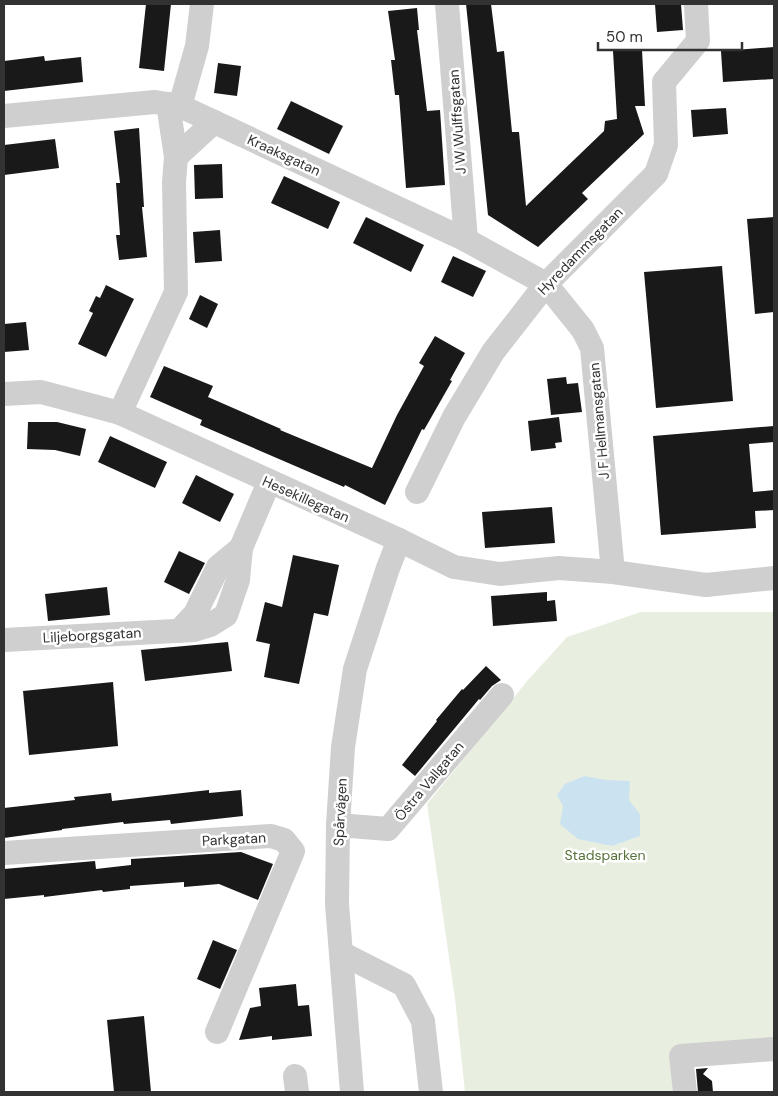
<svg xmlns="http://www.w3.org/2000/svg" width="778" height="1096" font-family="'DM Sans',sans-serif">
  <style>
    .green { fill: #e9efe0 }
    .water { fill: #cbe3f0 }
    .building { fill: #191919 }
    .lines { fill: none; stroke-linecap: round; stroke-linejoin: round }
    .minor { stroke: #cfcfcf; stroke-width: 24 }
    .labels { text-anchor: middle; stroke-width: 5; stroke-linejoin: round; paint-order: stroke }
    .street-label { font-size: 14px; fill: #323232; stroke: #fff }
    .park-label { font-size: 14px; fill: #57733a; stroke: #fff }
  </style>
  <rect width="100%" height="100%" fill="#fff"/>
  <polygon class="green" points="641,612 774,612 774,1049 681,1056 685,1092 465,1092 455,999 427,804 528,680 567,637"/>
  <polygon class="water" points="584,776 606,780 630,781 629,800 640,814 640,836 612,846 578,839 560,824 563,806 557,795 565,784"/>
  <g class="building">
    <polygon points="146,4 171,4 164,71 139,68"/>
    <polygon points="466,4 491,4 497,52 504,51 512,132 519,132 526,206 604,131 605,121 617,119 613,51 642,50 645,106 635,106 644,134 582,193 588,199 538,247 488,215"/>
    <polygon points="655,4 681,4 683,30 657,32"/>
    <polygon points="417,8 419,30 417,30 427,111 440,110 445,185 406,188 399,95 395,95 391,60 395,60 388,11"/>
    <polygon points="774,47 774,79 723,82 721,51"/>
    <polygon points="44,56 45,61 81,57 83,82 4,91 4,61"/>
    <polygon points="218,63 241,66 237,96 214,93"/>
    <polygon points="291,101 343,126 329,154 277,129"/>
    <polygon points="726,108 728,134 693,137 691,110"/>
    <polygon points="139,128 144,207 142,207 147,257 119,260 116,235 120,235 116,183 120,183 114,131"/>
    <polygon points="55,139 59,168 4,175 4,145"/>
    <polygon points="222,164 223,198 195,199 194,165"/>
    <polygon points="284,176 340,202 328,229 271,203"/>
    <polygon points="366,217 424,245 411,272 353,243"/>
    <polygon points="774,217 774,312 755,314 747,219"/>
    <polygon points="220,230 222,261 195,263 193,232"/>
    <polygon points="453,256 486,271 473,297 441,282"/>
    <polygon points="722,266 733,401 656,408 644,272"/>
    <polygon points="106,285 134,299 106,357 78,344 93,313 89,311 96,296 100,298"/>
    <polygon points="200,295 218,304 207,328 189,319"/>
    <polygon points="26,322 29,350 4,352 4,324"/>
    <polygon points="435,336 465,353 450,380 452,381 424,430 422,429 385,505 345,485 344,487 200,425 202,420 150,397 164,366 213,386 208,397 281,429 280,430 372,468 397,415 424,366 419,363"/>
    <polygon points="566,377 567,384 578,383 582,412 551,415 547,379"/>
    <polygon points="559,417 562,442 555,443 556,448 531,451 528,421"/>
    <polygon points="28,422 57,422 86,429 80,456 55,450 27,449"/>
    <polygon points="774,426 774,442 749,444 753,492 774,490 774,510 755,511 756,528 661,535 653,436"/>
    <polygon points="110,436 167,462 155,488 98,462"/>
    <polygon points="196,475 234,494 220,522 182,503"/>
    <polygon points="552,507 555,543 485,548 482,512"/>
    <polygon points="179,551 205,563 189,594 164,582"/>
    <polygon points="293,555 339,565 328,616 314,613 299,684 264,677 270,644 256,641 265,602 282,607"/>
    <polygon points="107,587 110,615 48,621 45,594"/>
    <polygon points="547,592 547,601 555,600 557,621 493,626 491,596"/>
    <polygon points="228,642 232,671 145,681 141,650"/>
    <polygon points="486,666 501,680 492,686 480,700 479,699 415,776 402,765 437,721 436,720 462,689 463,690"/>
    <polygon points="113,682 118,746 29,755 23,691"/>
    <polygon points="209,790 209,793 241,790 243,816 171,824 170,820 124,824 123,822 62,829 62,830 4,838 4,808 75,800 74,797 111,793 112,801"/>
    <polygon points="241,852 273,864 258,900 219,884 184,887 184,882 130,886 130,889 103,892 102,890 44,897 44,895 4,899 4,869 95,861 96,869 131,865 131,859"/>
    <polygon points="213,940 237,950 220,989 197,979"/>
    <polygon points="296,984 298,1006 309,1005 312,1036 272,1040 272,1036 239,1040 250,1008 261,1006 259,988"/>
    <polygon points="144,1016 151,1092 114,1092 107,1020"/>
    <polygon points="708,1068 703,1074 712,1081 713,1092 698,1092 696,1069"/>
  </g>
  <g class="lines">
    <g class="minor">
      <polyline points="447,4 466,240"/>
      <polyline points="180,106 197,46 202,4"/>
      <polyline points="4,116 155,102 180,106 466,240 546,284 583,330 592,348 613,572"/>
      <polyline points="176,157 214,122"/>
      <polyline points="4,394 41,392 120,413 399,540 454,567 500,574 559,568 613,572 706,585 774,578"/>
      <polyline points="120,413 176,292 174,182 176,157 168,104"/>
      <polyline points="417,492 454,417 493,352 546,284 656,174 666,145 664,82 698,41 696,4"/>
      <polyline points="179,631 195,614 218,567 241,548"/>
      <polyline points="4,640 194,630 210,625 226,615 238,580 241,548 269,482"/>
      <polyline points="338,825 388,829 502,695"/>
      <polyline points="4,853 271,836 284,840 293,851 217,1032"/>
      <polyline points="341,953 404,985 423,1021 431,1092"/>
      <polyline points="295,1076 297,1092"/>
      <polyline points="352,1092 337,904 338,825 343,747 355,669 388,568 399,540"/>
      <polyline points="685,1092 681,1056 774,1049"/>
    </g>
  </g>
  <g class="labels">
    <g class="street-label">
      <text transform="translate(457 122) rotate(-94)" y="5">J W Wulffsgatan</text>
      <text transform="translate(284 155) rotate(25)" y="5">Kraaksgatan</text>
      <text transform="translate(580 251) rotate(-46)" y="5">Hyredammsgatan</text>
      <text transform="translate(599 421) rotate(-95)" y="5">J F Hellmansgatan</text>
      <text transform="translate(306 499) rotate(24)" y="5">Hesekillegatan</text>
      <text transform="translate(92 635) rotate(-3)" y="5">Liljeborgsgatan</text>
      <text transform="translate(429 781) rotate(-50)" y="5">Östra Vallgatan</text>
      <text transform="translate(340 812) rotate(-87)" y="5">Spårvägen</text>
      <text transform="translate(234 839) rotate(-3)" y="5">Parkgatan</text>
    </g>
    <g class="park-label">
      <text x="605" y="860">Stadsparken</text>
    </g>
  </g>
  <rect width="778" height="1096" fill="none" stroke="#323232" stroke-width="10"/>
  <path d="M598 42v8h144v-8" fill="none" stroke="#323232" stroke-width="2.5"/>
  <text x="606" y="42" font-size="15" fill="#323232" stroke="#ffffff" stroke-width="4" paint-order="stroke">50 m</text>
</svg>
